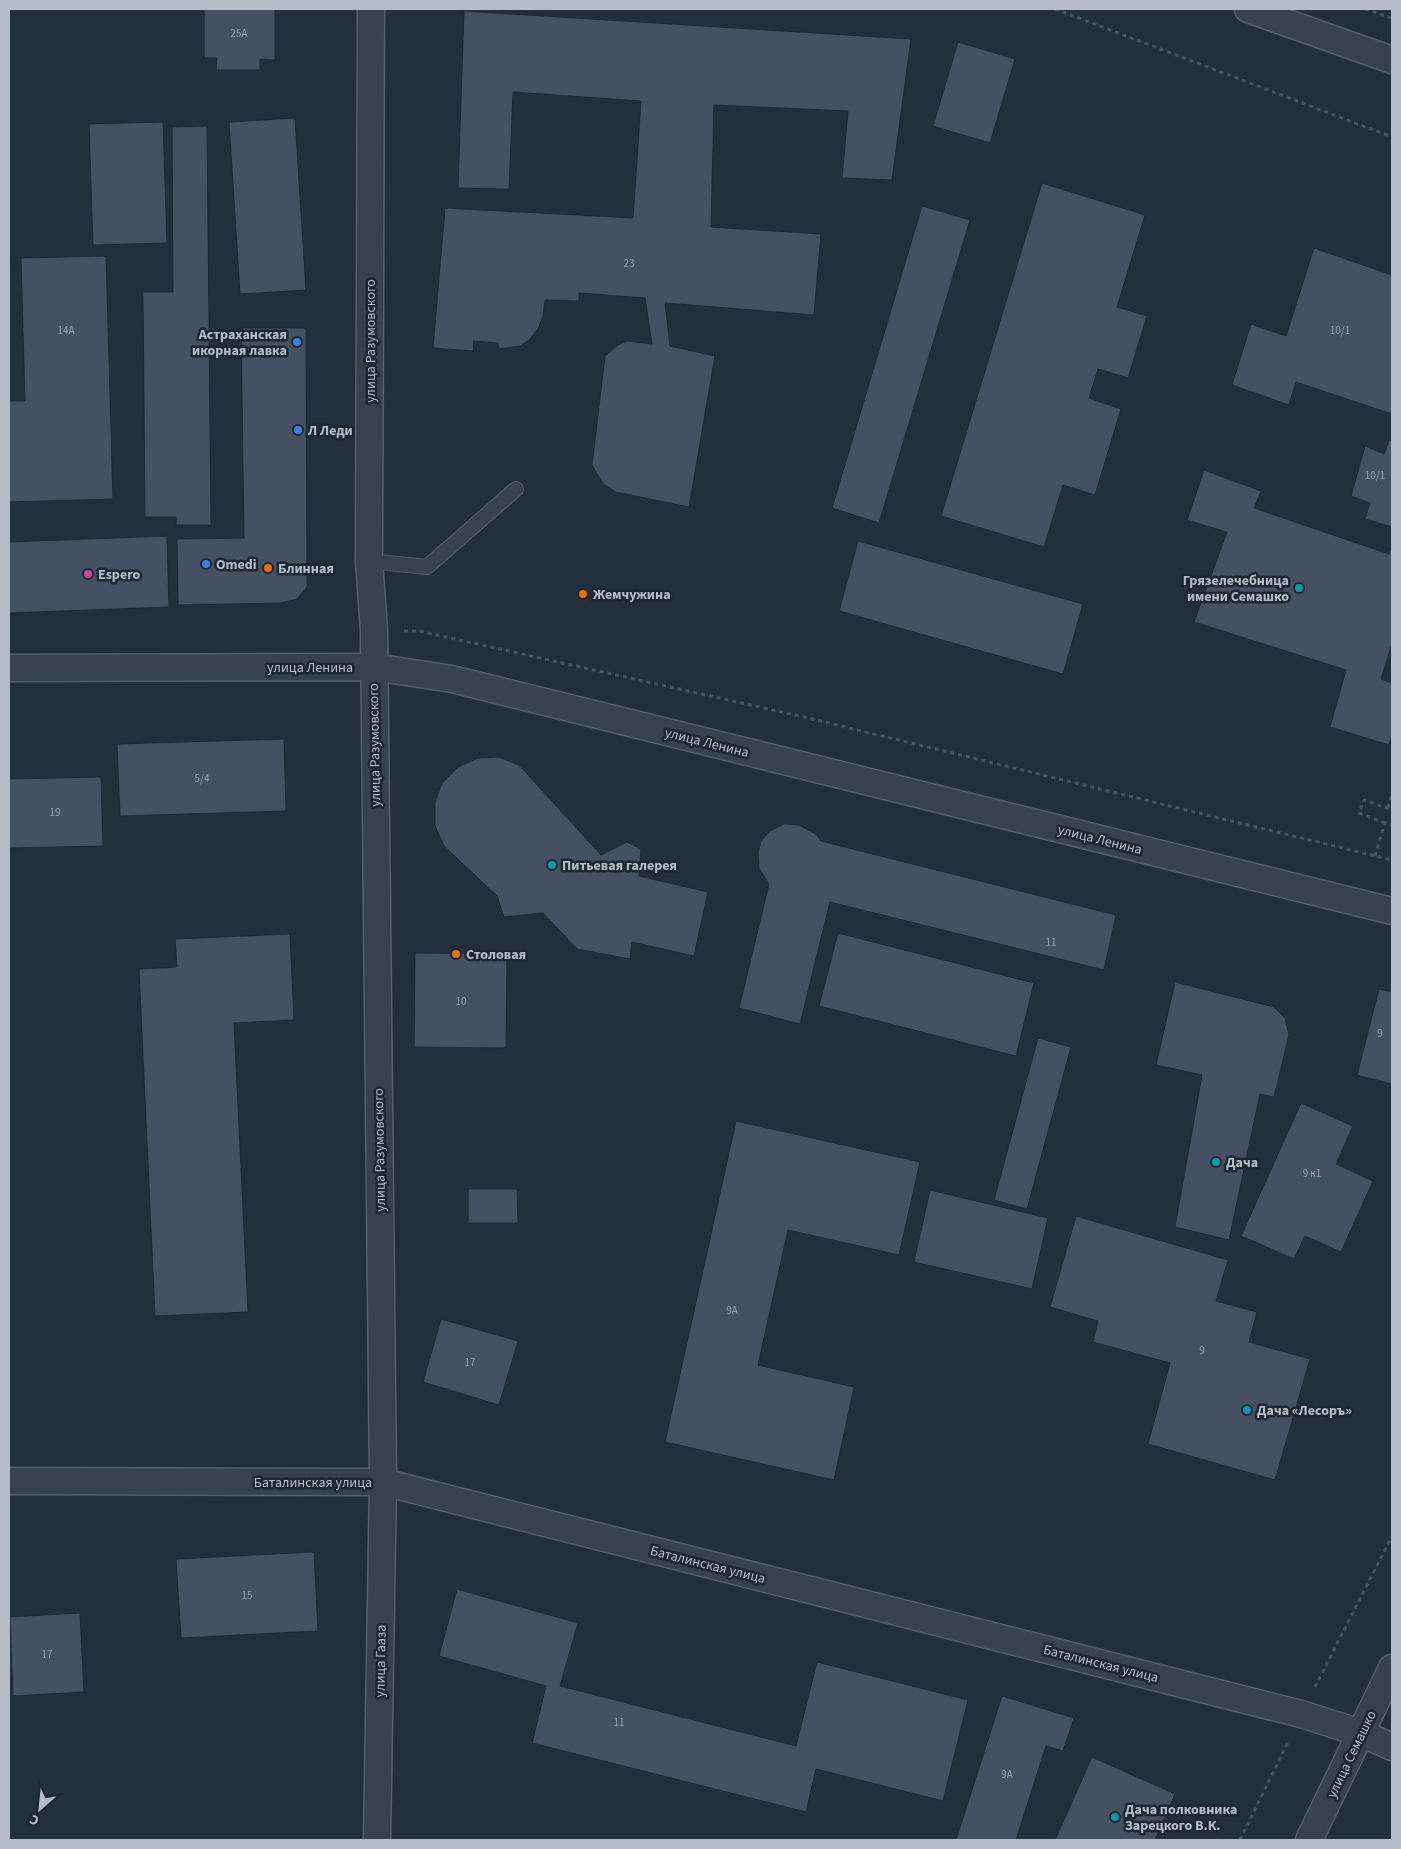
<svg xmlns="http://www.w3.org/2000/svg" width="1401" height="1849" font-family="'Source Sans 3',sans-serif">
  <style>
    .building { fill: #455162; stroke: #1f2835 }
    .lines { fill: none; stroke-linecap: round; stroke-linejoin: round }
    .service-casing { stroke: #565f6c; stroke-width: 16 }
    .minor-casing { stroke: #565f6c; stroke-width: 29 }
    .path { stroke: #44595c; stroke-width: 3; stroke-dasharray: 4 4; stroke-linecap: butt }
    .service { stroke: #38414e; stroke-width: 14 }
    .minor { stroke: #38414e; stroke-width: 26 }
    .shop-dot { fill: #3f7fe0; stroke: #1d2633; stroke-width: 2 }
    .food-dot { fill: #e8710a; stroke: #1d2633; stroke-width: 2 }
    .hotel-dot { fill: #d1479c; stroke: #1d2633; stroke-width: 2 }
    .culture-dot { fill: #0f9aa8; stroke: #1d2633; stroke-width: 2 }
    .labels { text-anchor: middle; stroke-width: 5; stroke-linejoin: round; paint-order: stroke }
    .number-label { font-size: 11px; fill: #98a1af }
    .poi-label { font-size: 14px; font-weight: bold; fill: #b4bcc9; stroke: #1d2633; text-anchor: start }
    .street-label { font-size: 14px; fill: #b4bcc9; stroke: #1d2633 }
  </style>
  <rect width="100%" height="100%" fill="#242f3e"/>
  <g class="building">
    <polygon points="204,9 275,9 275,60 260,59 260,70 216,70 217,58 204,58"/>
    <polygon points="464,11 911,39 892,180 842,178 848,111 714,105 711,227 821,234 814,315 665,303 670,346 715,356 689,507 616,492 603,484 592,465 605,356 618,345 627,341 652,344 645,298 579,293 579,301 545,300 543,316 539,327 530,339 520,346 499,349 498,343 473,341 474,351 433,348 445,208 633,218 641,101 513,92 509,189 458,188"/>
    <polygon points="958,42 1015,59 990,143 933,126"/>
    <polygon points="295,118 306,290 240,294 229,122"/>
    <polygon points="163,122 167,243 93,245 89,124"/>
    <polygon points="207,126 211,525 176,525 176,517 145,517 143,292 173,292 172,127"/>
    <polygon points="1042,183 1145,215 1117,307 1147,316 1128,378 1098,369 1089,398 1121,409 1095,495 1063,485 1044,547 941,516"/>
    <polygon points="922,206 970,220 879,523 832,508"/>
    <polygon points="9,237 10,272 9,272"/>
    <polygon points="1314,248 1392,275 1392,414 1296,382 1289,405 1232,385 1251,324 1286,336"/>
    <polygon points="106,256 113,499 9,502 9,401 25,401 21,258"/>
    <polygon points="241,328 306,328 307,587 297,599 281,603 178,605 177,539 244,538"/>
    <polygon points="1389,440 1392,441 1392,527 1365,519 1370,503 1351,496 1365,446 1384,454"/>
    <polygon points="1204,470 1261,491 1254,508 1389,554 1392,544 1392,644 1381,679 1392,683 1392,734 1389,745 1330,727 1346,670 1194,622 1227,532 1187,520"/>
    <polygon points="167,536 169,607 9,613 9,542"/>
    <polygon points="858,541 1083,604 1063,674 839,611"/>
    <polygon points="284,739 286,811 120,816 117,744"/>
    <polygon points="499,757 519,765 601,855 627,842 641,849 639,876 708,892 694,956 632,942 630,959 577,949 543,913 504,917 497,896 444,846 435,826 435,802 442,783 458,767 478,758"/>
    <polygon points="101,777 103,846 9,848 9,779"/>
    <polygon points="784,824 799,825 816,834 821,841 1116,915 1104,970 830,902 800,1024 739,1008 769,884 759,868 758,853 761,841 770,831"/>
    <polygon points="838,933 1034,983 1016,1056 819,1006"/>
    <polygon points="290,934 294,1020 234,1023 248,1312 155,1316 139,969 177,967 175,939"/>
    <polygon points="415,953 507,954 506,1048 414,1047"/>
    <polygon points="1175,982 1274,1007 1285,1018 1289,1035 1274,1097 1260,1094 1229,1240 1175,1227 1202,1075 1156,1065"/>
    <polygon points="1379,989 1392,992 1392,1084 1357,1075"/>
    <polygon points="1038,1038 1071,1047 1027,1209 994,1200"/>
    <polygon points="1301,1103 1353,1126 1336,1164 1373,1181 1341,1252 1305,1236 1294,1259 1241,1236"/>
    <polygon points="736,1121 920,1162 899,1255 788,1230 758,1365 854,1387 834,1480 665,1442"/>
    <polygon points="468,1189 517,1189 518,1223 468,1223"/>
    <polygon points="930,1190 1048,1218 1032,1289 914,1262"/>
    <polygon points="1076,1216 1228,1260 1216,1301 1257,1312 1249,1342 1310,1359 1275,1480 1148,1444 1170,1363 1093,1342 1098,1321 1050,1307"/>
    <polygon points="441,1319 518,1341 499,1405 423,1382"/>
    <polygon points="314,1552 318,1631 181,1638 176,1559"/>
    <polygon points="457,1589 578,1623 560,1686 796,1746 817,1662 968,1700 943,1801 816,1769 806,1812 532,1743 546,1686 439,1656"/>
    <polygon points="80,1613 84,1692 13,1696 10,1617"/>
    <polygon points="1002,1696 1074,1718 1063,1751 1046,1746 1016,1840 956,1840"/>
    <polygon points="1092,1757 1175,1794 1155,1840 1055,1840"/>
  </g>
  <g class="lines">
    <g class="service-casing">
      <polyline id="service" points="369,561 427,567 516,489"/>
    </g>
    <g class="minor-casing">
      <g id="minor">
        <polyline points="371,9 369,561 374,630 383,1482 377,1840"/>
        <polyline points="1248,9 1392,60"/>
        <polyline points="9,668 374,667 452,679 1392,911"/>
        <polyline points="9,1481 383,1482 1301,1714 1361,1733 1392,1747"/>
        <polyline points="1309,1840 1392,1668"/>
      </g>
    </g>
    <g class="path">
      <polyline points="1055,9 1392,137"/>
      <polyline points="1365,9 1392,18"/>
      <polyline points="404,631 419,631 800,716 1392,860"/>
      <polyline points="1388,808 1392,794"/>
      <polyline points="1385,823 1359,813 1364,800 1392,810"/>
      <polyline points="1375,856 1385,823 1392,825"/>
      <polyline points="1315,1687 1392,1536"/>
      <polyline points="1240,1840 1288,1742"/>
    </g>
    <use href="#service" class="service"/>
    <use href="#minor" class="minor"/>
  </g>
  <g class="shop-dot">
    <circle cx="297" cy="342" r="5"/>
    <circle cx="298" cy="430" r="5"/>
    <circle cx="206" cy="564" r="5"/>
  </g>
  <g class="food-dot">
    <circle cx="268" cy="568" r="5"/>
    <circle cx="583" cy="594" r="5"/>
    <circle cx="456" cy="954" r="5"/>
  </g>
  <circle class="hotel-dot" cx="88" cy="574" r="5"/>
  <g class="culture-dot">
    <circle cx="1299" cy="588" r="5"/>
    <circle cx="552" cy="865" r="5"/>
    <circle cx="1216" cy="1162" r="5"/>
    <circle cx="1247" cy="1410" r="5"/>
    <circle cx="1115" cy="1817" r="5"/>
  </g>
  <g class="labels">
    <g class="number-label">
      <text x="239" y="37">25А</text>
      <text x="629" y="267">23</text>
      <text x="66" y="334">14А</text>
      <text x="1340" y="334">10/1</text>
      <text x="1375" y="479">10/1</text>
      <text x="202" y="782">5/4</text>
      <text x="55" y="816">19</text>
      <text x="1051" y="946">11</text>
      <text x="461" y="1005">10</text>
      <text x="1380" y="1037">9</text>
      <text x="1312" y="1177">9 к1</text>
      <text x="732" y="1314">9А</text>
      <text x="1202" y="1354">9</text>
      <text x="470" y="1366">17</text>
      <text x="247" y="1599">15</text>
      <text x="47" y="1658">17</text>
      <text x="619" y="1726">11</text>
      <text x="1007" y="1778">9А</text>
    </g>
    <g class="poi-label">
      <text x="287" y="339" text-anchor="end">Астраханская<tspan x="287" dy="16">икорная лавка</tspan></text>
      <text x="308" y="435">Л Леди</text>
      <text x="216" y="569">Omedi</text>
      <text x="278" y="573">Блинная</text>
      <text x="98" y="579">Espero</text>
      <text x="1289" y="585" text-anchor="end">Грязелечебница<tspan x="1289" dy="16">имени Семашко</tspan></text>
      <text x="593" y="599">Жемчужина</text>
      <text x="562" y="870">Питьевая галерея</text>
      <text x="466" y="959">Столовая</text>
      <text x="1226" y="1167">Дача</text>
      <text x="1257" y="1415">Дача «Лесоръ»</text>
      <text x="1125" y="1814">Дача полковника<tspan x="1125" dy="16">Зарецкого В.К.</tspan></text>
    </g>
    <g class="street-label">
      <text transform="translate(370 341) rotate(-90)" y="5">улица Разумовского</text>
      <text x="310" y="672">улица Ленина</text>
      <text transform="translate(707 742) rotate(14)" y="5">улица Ленина</text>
      <text transform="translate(374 745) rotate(-91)" y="5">улица Разумовского</text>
      <text transform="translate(1100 839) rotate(14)" y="5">улица Ленина</text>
      <text transform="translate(379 1150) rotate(-91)" y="5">улица Разумовского</text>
      <text x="313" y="1487">Баталинская улица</text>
      <text transform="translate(708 1564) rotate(14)" y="5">Баталинская улица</text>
      <text transform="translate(380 1661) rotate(-89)" y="5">улица Гааза</text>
      <text transform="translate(1101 1663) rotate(14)" y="5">Баталинская улица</text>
      <text transform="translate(1351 1754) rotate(-64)" y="5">улица Семашко</text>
    </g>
  </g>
  <rect width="1401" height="1849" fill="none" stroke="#b4bcc9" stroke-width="20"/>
  <g transform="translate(40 1809) rotate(207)" stroke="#1d2633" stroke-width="4" paint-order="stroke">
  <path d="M0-4L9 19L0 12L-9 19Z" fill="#b4bcc9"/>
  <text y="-8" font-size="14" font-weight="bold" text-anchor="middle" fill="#b4bcc9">С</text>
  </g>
</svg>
